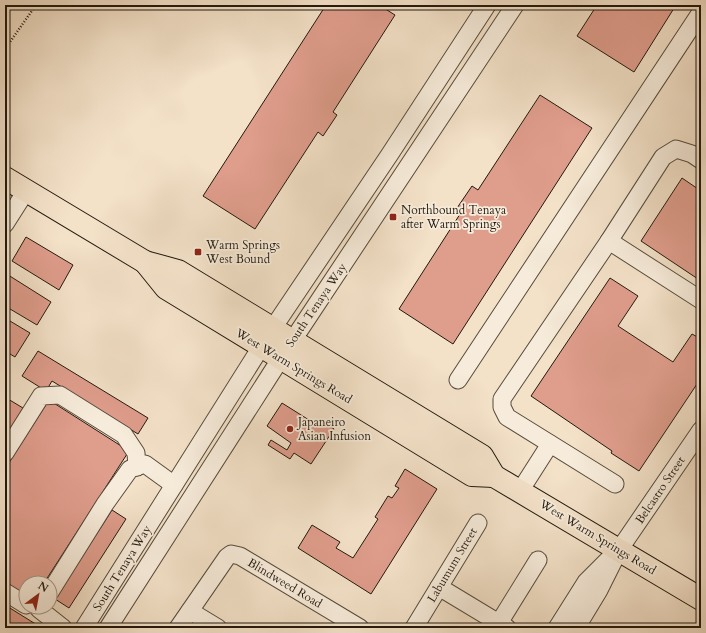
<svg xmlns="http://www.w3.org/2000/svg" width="706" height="633" font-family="Cardo,serif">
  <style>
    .building { fill: #df9d8c; stroke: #22190e }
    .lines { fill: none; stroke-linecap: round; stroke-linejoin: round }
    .minor-casing { stroke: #564b3c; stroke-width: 19 }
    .major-casing { stroke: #22190e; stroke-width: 24 }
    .path { stroke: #22190e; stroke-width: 2.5; stroke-dasharray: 1 2; stroke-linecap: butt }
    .minor { stroke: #f7ecdb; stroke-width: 17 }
    .major { stroke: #f3e1c8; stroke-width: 22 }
    .poi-dot { fill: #8f2418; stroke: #f7ecdb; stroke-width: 1.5 }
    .labels { text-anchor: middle; stroke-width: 3.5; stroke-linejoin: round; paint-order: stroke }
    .poi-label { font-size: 12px; fill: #22190e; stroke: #f7ecdb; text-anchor: start }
    .street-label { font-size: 12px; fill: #22190e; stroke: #f7ecdb }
  </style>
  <rect width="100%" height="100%" fill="#f3e1c8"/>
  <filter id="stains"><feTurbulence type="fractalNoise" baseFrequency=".005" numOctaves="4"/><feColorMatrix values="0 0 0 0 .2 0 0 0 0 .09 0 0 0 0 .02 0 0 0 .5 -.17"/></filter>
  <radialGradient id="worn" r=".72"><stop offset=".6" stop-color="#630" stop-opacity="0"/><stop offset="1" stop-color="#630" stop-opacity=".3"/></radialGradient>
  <g class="building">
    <polygon points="326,5 379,5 395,15 333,112 337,115 323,136 318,132 255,229 203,196"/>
    <polygon points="597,5 676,5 634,72 577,36"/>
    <polygon points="540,95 592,128 453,344 399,309 462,211 457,208 472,186 478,190"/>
    <polygon points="682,178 701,191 701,281 641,241"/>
    <polygon points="26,237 73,265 59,290 12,261"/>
    <polygon points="5,273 51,302 37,325 5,306"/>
    <polygon points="610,278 638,296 618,326 673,362 692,334 701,339 701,378 639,471 611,453 612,451 531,396"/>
    <polygon points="5,318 30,333 15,357 5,351"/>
    <polygon points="38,351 148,418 138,434 52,381 46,391 22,376"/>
    <polygon points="8,399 23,408 5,437 5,404"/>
    <polygon points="49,400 129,451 44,583 26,583 26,595 5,582 5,469"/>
    <polygon points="282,403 317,425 321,420 334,429 311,464 294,453 290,459 268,445 271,440 287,450 291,443 267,426"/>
    <polygon points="405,469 437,489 371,594 298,548 312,525 340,542 336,548 353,558 378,519 375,517 388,496 392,498 399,488 395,486"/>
    <polygon points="112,510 126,519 69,608 55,599"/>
    <polygon points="5,605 42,628 7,628 5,627"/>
  </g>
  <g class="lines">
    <g class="minor-casing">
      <g id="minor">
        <polyline points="5,224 26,191"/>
        <polyline points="609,241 663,157 676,149 692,154 701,160"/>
        <polyline points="458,380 701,12"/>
        <polyline points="5,453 41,396 60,395 124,435 136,453 137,467"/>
        <polyline points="615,484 507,417 502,407 502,399 609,241 701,300"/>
        <polyline points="520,491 550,444"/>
        <polyline points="439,587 507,628"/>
        <polyline points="5,592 26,605"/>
        <polyline points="50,592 105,504 130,469 145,464 174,485"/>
        <polyline points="39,609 63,628"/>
        <polyline points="190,611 218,628"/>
        <polyline points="499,623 538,560"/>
        <polyline points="84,628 273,328 390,154 487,5"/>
        <polyline points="108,628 281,358 515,5"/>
        <polyline points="178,628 227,557 231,554 240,556 360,628"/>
        <polyline points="414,628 478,523"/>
        <polyline points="557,628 586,582 609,559"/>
        <polyline points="576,628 599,590 619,550 701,430"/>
      </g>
    </g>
    <g class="major-casing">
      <g id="major">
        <polyline points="5,178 145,262 178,271 482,456 494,476 701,599"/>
        <polyline points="145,262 166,288 189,302 472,475 494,476"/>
      </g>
    </g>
    <polyline class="path" points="5,49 36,5"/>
    <use href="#minor" class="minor"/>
    <use href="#major" class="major"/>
  </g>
  <g class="poi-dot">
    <rect x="389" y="213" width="8" height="8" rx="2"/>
    <rect x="194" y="248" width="8" height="8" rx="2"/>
    <circle cx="290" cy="429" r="4"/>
  </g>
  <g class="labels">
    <g class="poi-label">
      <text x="401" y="214">Northbound Tenaya<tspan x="401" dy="14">after Warm Springs</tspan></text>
      <text x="206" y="249">Warm Springs<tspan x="206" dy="14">West Bound</tspan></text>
      <text x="298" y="426">Japaneiro<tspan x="298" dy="14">Asian Infusion</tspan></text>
    </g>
    <g class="street-label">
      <text transform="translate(316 305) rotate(-56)" y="4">South Tenaya Way</text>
      <text transform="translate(294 366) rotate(31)" y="4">West Warm Springs Road</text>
      <text transform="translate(660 490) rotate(-56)" y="4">Belcastro Street</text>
      <text transform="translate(598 537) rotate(31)" y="4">West Warm Springs Road</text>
      <text transform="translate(452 565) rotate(-59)" y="4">Labumum Street</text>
      <text transform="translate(122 568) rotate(-58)" y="4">South Tenaya Way</text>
      <text transform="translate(285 583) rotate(31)" y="4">Blindweed Road</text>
    </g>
  </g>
  <rect width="706" height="633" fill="none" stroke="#f3e1c8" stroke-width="20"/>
  <rect x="6" y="6" width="694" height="621" fill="none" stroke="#22190e" stroke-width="2"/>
  <rect x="10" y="10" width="686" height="613" fill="none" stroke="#22190e"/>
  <g transform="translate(38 595) rotate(32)"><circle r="19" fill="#f7ecdb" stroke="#a29889"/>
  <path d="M0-3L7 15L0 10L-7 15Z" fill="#8f2418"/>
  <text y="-6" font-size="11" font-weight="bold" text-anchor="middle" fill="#22190e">N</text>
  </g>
  <rect width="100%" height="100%" filter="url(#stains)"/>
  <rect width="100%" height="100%" fill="url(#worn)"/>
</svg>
